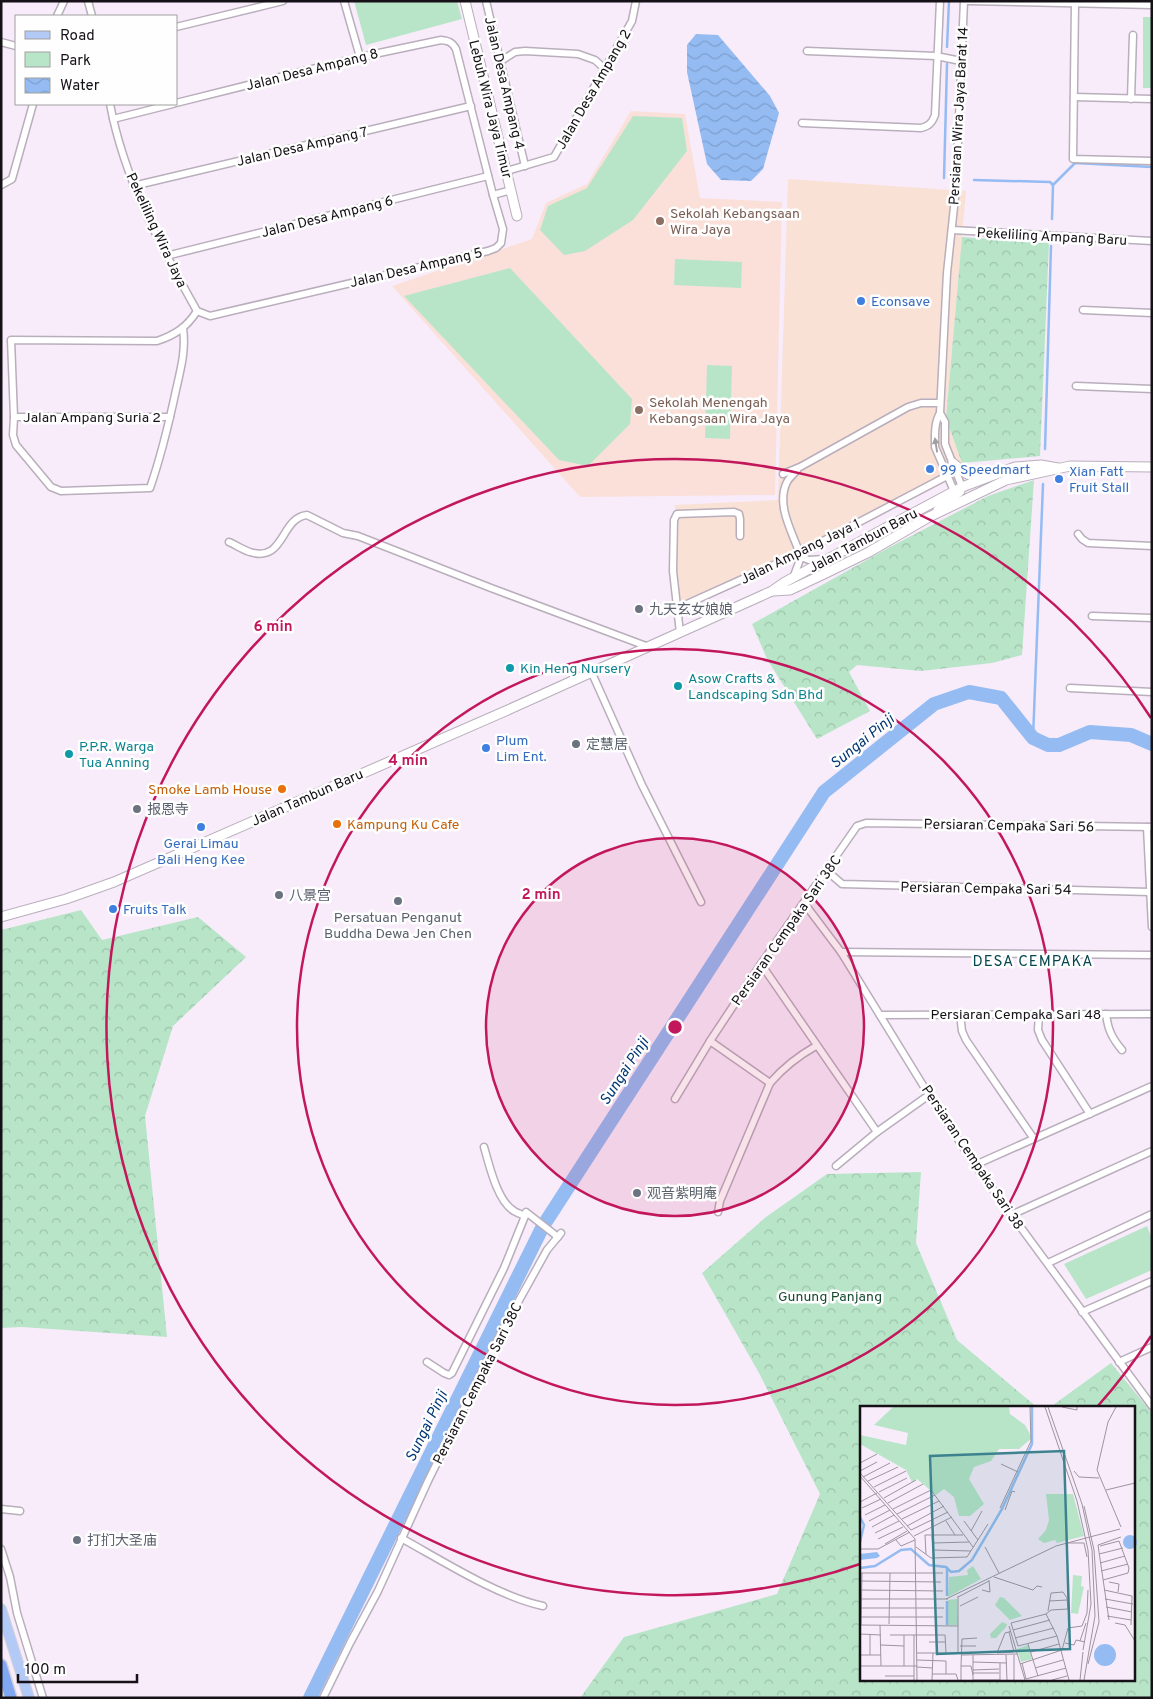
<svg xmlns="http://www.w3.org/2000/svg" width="1153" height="1699" font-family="Overpass,'Noto Sans SC',sans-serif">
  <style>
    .commercial { fill: #f9e1d6 }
    .education { fill: #fae0d9 }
    .green { fill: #b8e5c8 }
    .forest { fill: url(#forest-crowns) }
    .water { fill: url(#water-waves) }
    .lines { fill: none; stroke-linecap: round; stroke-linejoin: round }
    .stream { stroke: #94bbf2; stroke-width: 2.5 }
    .river { stroke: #94bbf2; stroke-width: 14 }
    .street-casing { stroke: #b9aebb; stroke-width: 9 }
    .secondary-casing { stroke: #b9aebb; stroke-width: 11 }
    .primary-casing { stroke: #d5d4d5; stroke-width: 12 }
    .highway-casing { stroke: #d5d4d5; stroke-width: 14 }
    .street { stroke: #fff; stroke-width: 6 }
    .secondary { stroke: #fff; stroke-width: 9 }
    .primary { stroke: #b3caf7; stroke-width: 10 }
    .highway { stroke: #81a7f2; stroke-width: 11 }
    .oneway { fill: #a1a0a2 }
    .ring { fill: none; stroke: #c2185b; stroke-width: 2.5 }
    .education-dot { fill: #8d6e63; stroke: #fefefe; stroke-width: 2 }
    .shop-dot { fill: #3f7fe0; stroke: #fefefe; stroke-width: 2 }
    .worship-dot { fill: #6b7280; stroke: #fefefe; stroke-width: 2 }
    .culture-dot { fill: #0f9aa8; stroke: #fefefe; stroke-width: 2 }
    .food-dot { fill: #e8710a; stroke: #fefefe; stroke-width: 2 }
    .labels { text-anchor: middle; stroke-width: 5; stroke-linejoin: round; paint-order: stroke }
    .street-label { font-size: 14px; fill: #151116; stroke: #fefefe }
    .education-label { font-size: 14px; fill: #785e54; stroke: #fefefe; text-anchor: start }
    .shop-label { font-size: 14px; fill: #366cbe; stroke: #fefefe; text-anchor: start }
    .worship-label { font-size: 14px; fill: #5b616d; stroke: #fefefe; text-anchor: start }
    .culture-label { font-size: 14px; fill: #0d838f; stroke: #fefefe; text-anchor: start }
    .food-label { font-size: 14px; fill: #c56008; stroke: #fefefe; text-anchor: end }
    .park-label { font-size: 14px; fill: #184b30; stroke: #fefefe }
    .water-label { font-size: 15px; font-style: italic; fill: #013776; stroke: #fefefe }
    .neighbourhood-label { font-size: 15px; letter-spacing: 1px; fill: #06464f; stroke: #fefefe }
    .inset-river { fill: none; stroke: #94bbf2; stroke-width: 2.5 }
    .inset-road { fill: none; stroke: #9d949f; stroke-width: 1 }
    .view { fill: #3d838f; fill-opacity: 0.15; stroke: #3d838f; stroke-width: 2.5 }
    .inset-edge { fill: none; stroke: #151116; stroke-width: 2.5 }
    .centre { fill: #c2185b; stroke: #fefefe; stroke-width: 2.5 }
    .ring-label { font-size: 15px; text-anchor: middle; font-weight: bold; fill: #c2185b; stroke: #fefefe; stroke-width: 5; stroke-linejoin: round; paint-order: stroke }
  </style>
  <defs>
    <pattern id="forest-crowns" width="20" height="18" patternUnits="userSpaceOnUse" patternTransform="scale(1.25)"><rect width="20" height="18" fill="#b8e5c8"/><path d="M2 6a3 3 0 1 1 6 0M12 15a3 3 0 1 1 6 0" fill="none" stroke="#9dc3ab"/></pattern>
    <pattern id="water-waves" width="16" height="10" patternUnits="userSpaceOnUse" patternTransform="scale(1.25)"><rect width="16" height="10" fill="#94bbf2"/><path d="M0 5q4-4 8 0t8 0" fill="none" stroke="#7fa0cf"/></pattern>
  </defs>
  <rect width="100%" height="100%" fill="#f8ecfb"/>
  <polygon class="commercial" points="788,179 966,191 946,418 965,470 676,612 675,505 778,500"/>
  <polygon class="education" points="631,111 685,114 700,198 782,202 775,495 580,497 392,286 532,239 546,203 587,184"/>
  <g class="green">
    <polygon points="354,1 457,1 462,19 366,45"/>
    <rect x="1143" y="17" width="9" height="71"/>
    <polygon points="633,116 682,118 687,151 633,220 585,251 564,255 540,230 548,206 587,188"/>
    <polygon points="675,259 742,262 741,288 674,285"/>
    <polygon points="510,268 632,399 630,424 588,466 559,460 404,296"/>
    <polygon points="707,365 732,366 730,439 705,438"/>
    <polygon points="1147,1226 1152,1239 1152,1270 1086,1299 1064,1264"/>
  </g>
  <g class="forest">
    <polygon points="962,237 1049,243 1040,456 962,463 946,418"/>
    <polygon points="1034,480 1022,655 992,663 921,671 857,665 849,672 870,711 817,739 767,659 752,624 890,547 988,496"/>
    <polygon points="81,910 102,940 198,917 246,957 173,1026 145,1116 167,1337 22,1327 1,1328 1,930"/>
    <polygon points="921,1172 916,1243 957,1340 1038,1408 862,1408 862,1680 1134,1680 1134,1408 1049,1408 1111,1363 1152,1413 1152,1698 580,1698 624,1637 777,1594 820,1494 759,1373 702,1273 766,1217 827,1174"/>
  </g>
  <polygon class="water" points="696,34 718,35 770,96 779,113 763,169 751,181 721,180 707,164 687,72 687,45"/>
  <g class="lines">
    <g class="stream">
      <polyline points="947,47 949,1"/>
      <polyline points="944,178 947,64"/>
      <polyline points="974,180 1050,182 1053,185"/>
      <polyline points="1052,219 1053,185 1075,163 1152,167"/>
      <polyline points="1045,449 1051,246"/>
      <polyline points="1033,738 1043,484"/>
    </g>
    <polyline class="river" points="310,1698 543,1226 824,792 934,704 969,692 1001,698 1033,738 1048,745 1059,745 1090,732 1131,735 1152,744"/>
    <g class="street-casing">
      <g id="street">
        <polyline points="88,1 92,16"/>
        <polyline points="344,1 360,57"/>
        <polyline points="486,1 525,166"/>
        <polyline points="968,1 1152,5"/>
        <polyline points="1075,4 1073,159 1152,161"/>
        <polyline points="57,16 64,1"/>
        <polyline points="176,27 283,1"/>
        <polyline points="1,42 16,46"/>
        <polyline points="807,51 936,56 961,61"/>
        <polyline points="501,61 515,52 525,51 578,54 595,60 605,69"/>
        <polyline points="1074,97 1152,99"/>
        <polyline points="1131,99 1133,35"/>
        <path d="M110 104C124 179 160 245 197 311L210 316 488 251 496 248 501 243 503 229 493 195 456 49C452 42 449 41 441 40L360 57 176 103"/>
        <polyline points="113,119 173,104"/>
        <path d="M802 123 921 128C929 126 932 123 935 115L940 1"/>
        <polyline points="507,171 554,157 632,21 636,1"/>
        <polyline points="1,185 12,179 33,104"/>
        <polyline points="133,186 471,106"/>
        <polyline points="493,195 511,190"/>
        <polyline points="952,230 1152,241"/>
        <polyline points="166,256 488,176"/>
        <polyline points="1083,310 1152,313"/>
        <path d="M183 328C186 350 181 368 176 390 169 423 161 456 150 488L61 491 51 487 16 445 13 435 14 417 11 340 157 341C175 335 187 327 197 311"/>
        <polyline points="1076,386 1152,389"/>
        <polyline points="940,413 945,422 945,444 962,487"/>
        <polyline points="14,417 170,417"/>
        <polyline points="783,474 800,467 908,407 921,403 940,403"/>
        <path d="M954 491 935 447C935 436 934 423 940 413L947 273 956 188 964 1"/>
        <polyline points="1078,534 1082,539 1088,543 1152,546"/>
        <path d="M229 542C236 545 243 550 250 552 285 563 280 518 307 515L343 533 358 536 491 588 646 646"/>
        <polyline points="801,557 809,560 824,559"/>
        <path d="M793 578 801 557C794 535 775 506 787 482 789 478 794 474 797 470"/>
        <polyline points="678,608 800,553 947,476"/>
        <polyline points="1092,616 1152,618"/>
        <polyline points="680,633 673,571 674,520 677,514 734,512 739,514 740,519 740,536"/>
        <polyline points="591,671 642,785 701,902"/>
        <polyline points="1070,688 1152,692"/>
        <polyline points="1147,827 1152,927"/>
        <polyline points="827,871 842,884 1150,892"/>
        <polyline points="804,903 841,952 929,1095 975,1165 1152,1406"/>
        <polyline points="841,952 1152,955"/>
        <polyline points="761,964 877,1132"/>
        <polyline points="960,1014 962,1031 966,1040 1034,1139"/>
        <polyline points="1039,1014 1038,1030 1042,1040 1090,1114"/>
        <path d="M1106 1014C1108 1030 1112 1038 1122 1050"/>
        <polyline points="880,1015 1152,1014"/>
        <polyline points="710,1041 770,1083"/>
        <polyline points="675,1099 710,1041 761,964 857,826 866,823 1152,827"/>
        <path d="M484 1147C489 1164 497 1201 514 1211 517 1213 521 1214 525 1216L526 1212 558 1237"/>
        <polyline points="975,1165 1152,1086"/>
        <polyline points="836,1166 877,1132 929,1095"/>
        <path d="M718 1212 720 1201 770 1083C784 1067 798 1056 816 1046"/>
        <polyline points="1011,1215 1152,1151"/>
        <polyline points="1048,1263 1152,1214"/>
        <polyline points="1082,1312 1152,1281"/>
        <polyline points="427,1362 444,1373 449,1375 452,1373 504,1268 525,1216"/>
        <polyline points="1119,1362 1152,1347"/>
        <polyline points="1,1509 20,1511"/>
        <path d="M401 1538C443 1561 497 1596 543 1606"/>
        <polyline points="1,1549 10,1577 17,1613 43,1698"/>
        <polyline points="323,1698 350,1643 378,1591 428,1481 502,1331 547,1250 561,1233"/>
      </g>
    </g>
    <g class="secondary-casing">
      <g id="secondary">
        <polyline points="465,1 517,216"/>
        <path d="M953 463C963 472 969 478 983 476"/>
        <polyline points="938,510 960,491"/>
        <polyline points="773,591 790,590 826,573 869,552 929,517 1006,480 1070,466 1152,467"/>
        <polyline points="1,917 66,899 114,882 510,709 772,591 785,582 962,487 1015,467 1041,465 1058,468"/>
      </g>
    </g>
    <g class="primary-casing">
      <polyline id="primary" points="1,1609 29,1698"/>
    </g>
    <g class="highway-casing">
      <polyline id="highway" points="1,1665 11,1698"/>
    </g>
    <use href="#street" class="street"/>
    <use href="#secondary" class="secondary"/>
    <use href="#primary" class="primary"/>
    <use href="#highway" class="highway"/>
  </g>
  <defs><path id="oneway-solid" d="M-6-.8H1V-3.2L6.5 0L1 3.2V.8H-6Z" transform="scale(1.25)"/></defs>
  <use class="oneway" href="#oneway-solid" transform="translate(936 445) rotate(-99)"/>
  <circle cx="675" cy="1027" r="189" fill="#c2185b" fill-opacity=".12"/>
  <g class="ring">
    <circle cx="675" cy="1027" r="189"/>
    <circle cx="675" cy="1027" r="378"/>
    <path d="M1151 1336A568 568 0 0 1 1097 1407M860 1564A568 568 0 1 1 1151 718"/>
  </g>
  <g class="education-dot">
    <circle cx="660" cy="221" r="5"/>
    <circle cx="639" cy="410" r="5"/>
  </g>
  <g class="shop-dot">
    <circle cx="861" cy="301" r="5"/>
    <circle cx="930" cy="469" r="5"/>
    <circle cx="1059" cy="479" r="5"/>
    <circle cx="486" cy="748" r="5"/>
    <circle cx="201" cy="827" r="5"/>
    <circle cx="113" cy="909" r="5"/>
  </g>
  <g class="worship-dot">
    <circle cx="639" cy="609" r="5"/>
    <circle cx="576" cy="744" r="5"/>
    <circle cx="137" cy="809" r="5"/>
    <circle cx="279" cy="895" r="5"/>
    <circle cx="398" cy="901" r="5"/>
    <circle cx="637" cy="1193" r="5"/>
    <circle cx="77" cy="1540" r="5"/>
  </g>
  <g class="culture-dot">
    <circle cx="510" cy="668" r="5"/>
    <circle cx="678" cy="686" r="5"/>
    <circle cx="69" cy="754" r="5"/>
  </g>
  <g class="food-dot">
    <circle cx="282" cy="789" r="5"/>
    <circle cx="337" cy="824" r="5"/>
  </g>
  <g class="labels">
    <g class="street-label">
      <text transform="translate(312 69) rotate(-14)" y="5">Jalan Desa Ampang 8</text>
      <text transform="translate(505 83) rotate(77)" y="5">Jalan Desa Ampang 4</text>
      <text transform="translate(593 89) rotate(-60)" y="5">Jalan Desa Ampang 2</text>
      <text transform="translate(491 109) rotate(76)" y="5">Lebuh Wira Jaya Timur</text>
      <text transform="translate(958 116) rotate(-87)" y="5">Persiaran Wira Jaya Barat 14</text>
      <text transform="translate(302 146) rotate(-13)" y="5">Jalan Desa Ampang 7</text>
      <text transform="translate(327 216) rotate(-14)" y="5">Jalan Desa Ampang 6</text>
      <text transform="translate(157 230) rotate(65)" y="5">Pekeliling Wira Jaya</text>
      <text transform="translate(1052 236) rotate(3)" y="5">Pekeliling Ampang Baru</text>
      <text transform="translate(416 267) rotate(-13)" y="5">Jalan Desa Ampang 5</text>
      <text x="92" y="422">Jalan Ampang Suria 2</text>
      <text transform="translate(863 540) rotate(-28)" y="5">Jalan Tambun Baru</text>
      <text transform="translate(800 551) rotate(-26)" y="5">Jalan Ampang Jaya 1</text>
      <text transform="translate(307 797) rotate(-24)" y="5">Jalan Tambun Baru</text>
      <text transform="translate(1009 825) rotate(1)" y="5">Persiaran Cempaka Sari 56</text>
      <text transform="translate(986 888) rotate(1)" y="5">Persiaran Cempaka Sari 54</text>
      <text transform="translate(786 930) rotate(-55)" y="5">Persiaran Cempaka Sari 38C</text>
      <text x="1016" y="1019">Persiaran Cempaka Sari 48</text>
      <text transform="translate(973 1157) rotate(56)" y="5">Persiaran Cempaka Sari 38</text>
      <text transform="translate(477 1383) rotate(-63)" y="5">Persiaran Cempaka Sari 38C</text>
    </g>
    <g class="education-label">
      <text x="670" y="218">Sekolah Kebangsaan<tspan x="670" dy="16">Wira Jaya</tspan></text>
      <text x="649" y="407">Sekolah Menengah<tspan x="649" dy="16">Kebangsaan Wira Jaya</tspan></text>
    </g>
    <g class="shop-label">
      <text x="871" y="306">Econsave</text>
      <text x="940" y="474">99 Speedmart</text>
      <text x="1069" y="476">Xian Fatt<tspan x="1069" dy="16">Fruit Stall</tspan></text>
      <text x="496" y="745">Plum<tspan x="496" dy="16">Lim Ent.</tspan></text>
      <text x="201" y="848" text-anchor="middle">Gerai Limau<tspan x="201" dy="16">Bali Heng Kee</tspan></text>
      <text x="123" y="914">Fruits Talk</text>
    </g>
    <g class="worship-label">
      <text x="649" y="614">九天玄女娘娘</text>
      <text x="586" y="749">定慧居</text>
      <text x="147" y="814">报恩寺</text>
      <text x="289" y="900">八景宫</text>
      <text x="398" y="922" text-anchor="middle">Persatuan Penganut<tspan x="398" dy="16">Buddha Dewa Jen Chen</tspan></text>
      <text x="647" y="1198">观音紫明庵</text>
      <text x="87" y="1545">打扪大圣庙</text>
    </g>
    <g class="culture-label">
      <text x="520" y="673">Kin Heng Nursery</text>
      <text x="688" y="683">Asow Crafts &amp;<tspan x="688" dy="16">Landscaping Sdn Bhd</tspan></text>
      <text x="79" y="751">P.P.R. Warga<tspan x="79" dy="16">Tua Anning</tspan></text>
    </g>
    <g class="food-label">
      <text x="272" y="794">Smoke Lamb House</text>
      <text x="347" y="829" text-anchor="start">Kampung Ku Cafe</text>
    </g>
    <g class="park-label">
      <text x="830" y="1301">Gunung Panjang</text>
    </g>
    <g class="water-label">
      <text transform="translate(862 741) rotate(-39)" y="5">Sungai Pinji</text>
      <text transform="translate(624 1071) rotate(-57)" y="5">Sungai Pinji</text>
      <text transform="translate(426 1426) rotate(-64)" y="5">Sungai Pinji</text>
    </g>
    <g class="neighbourhood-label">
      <text x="1033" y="966">DESA CEMPAKA</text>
    </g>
  </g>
  <g transform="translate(860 1406)">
    <rect width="275" height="275" fill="#f8ecfb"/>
    <path d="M140 191 144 192 162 210 150 214 135 199ZM142 216 147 218 146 221 136 232H131L130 228ZM168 239 172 253 161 256 157 243Z" fill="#b8e5c8"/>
    <path d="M33 1H149L150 8 165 19 172 32 159 43H139L131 55 114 61 109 73 124 98 110 110H99L94 91 84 83 76 89 57 73 52 76 46 64 0 38V29L46 39 48 27 14 19ZM186 88H213L224 130 197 137 195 134 184 137 178 133 186 124 189 114ZM113 160 121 173 88 191 89 171 108 169 107 164ZM97 193 98 219H88V194Z" fill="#b8e5c8"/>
    <path d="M213 169 222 170 221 180 224 181 218 208 211 207Z" fill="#b8e5c8"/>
    <path d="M263 136a7 7 0 1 1 14 0a7 7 0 1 1-14 0ZM17 146 20 150 17 152 0 154V148ZM234 249a11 11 0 1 1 22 0a11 11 0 1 1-22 0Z" fill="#94bbf2"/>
    <path class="inset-river" d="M0 111 4 119 0 136M0 162 15 160 41 144 51 143 69 159 86 161 91 166 99 165 112 154 142 103 172 38V1M87 190V161M87 195V219"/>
    <path class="inset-road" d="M185 1 217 95 228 144 231 198 223 244M188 1 222 98 232 144 235 210 224 274M202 1 217 4V1M256 1 248 16 237 64 261 121M0 57 17 48M141 58 158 66M0 65 17 56M214 65 219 71 239 72M0 67 51 124 88 106M0 70 55 133 57 274M3 71 30 57M8 75 38 61M14 81 46 65M246 84 275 77M19 86 47 72M24 92 56 74M0 96 17 87M28 97 63 78M224 100 234 144 239 216 228 258M2 102 21 93M140 102 171 35 170 1M33 103 71 84 113 141M145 104 152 85 155 86M37 108 75 89M5 109 25 99M42 113 79 95M9 115 30 104M86 115 95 129M104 115 118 134M47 120 84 100M12 121 34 109M111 125 122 105M15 127 39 115M65 129H103M65 129 66 148M54 130 92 111M72 130 74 151M18 133 43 121M36 134 41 140 55 134M73 137 109 136M208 137H224L227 151M25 138 47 125M240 140 259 135 269 162 268 167 243 174M56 141 71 152 107 151 128 118M125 141 139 167M0 143H18L50 126M73 144 111 145M239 148 263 142M240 157 265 150M241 165 268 158M0 167H83M134 171 173 184 177 180 182 181M0 175 81 176M249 176 259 178 258 186M0 184 83 185M122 184 130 186 129 174M244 184 272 190 271 219M98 191 129 175M0 193H88M86 193 196 140 260 123M245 193 273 198M189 195 207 194M100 200 118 191M246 201 272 206M0 202H84M186 208 191 204 208 203 207 192 203 186 191 187 188 205M247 210 271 214M0 211H83M249 214 238 139 261 131M255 217 265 219 275 235M29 218 30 167M0 219 98 220M1 219 2 167M20 219 21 260M149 220 165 274M153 224 190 214M149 226 154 246 137 247 145 227 149 226 151 225M0 228 21 229M10 229V249M30 229H85L86 247M197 230 158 240 151 217 186 208 197 230 209 274M155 232 194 222M220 235 226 217M69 236H85M205 237 214 239 216 234 225 236M168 238 178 270M21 239 44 240M100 240H116M171 246 199 238M57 247H98V190M0 249H21M101 249 157 248M113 249V274M146 249 147 274M57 254 86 255V268M113 256 147 257M162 257 166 273M160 258 202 244 208 222 222 220 227 207 228 184M0 260H57M44 260V229M101 260 102 233 117 232M57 261 72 262M175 262 203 254M113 264 139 263M113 267H139M72 268H96L98 274M25 270H54M166 273 206 262M54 274V229M72 274 73 247M101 274V260H111L113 269M113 274H140V257M154 274V249M192 274 207 270M220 274 223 246"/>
    <path class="view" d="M204 45 210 243 77 248 70 50Z"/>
    <rect width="275" height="275" class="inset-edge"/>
  </g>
  <circle cx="675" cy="1027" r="8" class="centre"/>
  <g class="ring-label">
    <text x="273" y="631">6 min</text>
    <text x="408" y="765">4 min</text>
    <text x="541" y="899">2 min</text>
  </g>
  <rect width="1153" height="1699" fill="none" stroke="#151116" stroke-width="5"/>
  <rect x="15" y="15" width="162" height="90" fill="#fefefe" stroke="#a19fa1"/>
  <rect x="25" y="31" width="25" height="8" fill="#b3caf7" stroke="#a19fa1"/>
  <text x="60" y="40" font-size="15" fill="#151116">Road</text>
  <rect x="25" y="52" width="25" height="15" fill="#b8e5c8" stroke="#a19fa1"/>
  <text x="60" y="65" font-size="15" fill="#151116">Park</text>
  <rect x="25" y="78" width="25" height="15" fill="url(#water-waves)" stroke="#a19fa1"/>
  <text x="60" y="90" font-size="15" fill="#151116">Water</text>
  <path d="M18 1674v8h119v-8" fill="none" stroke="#151116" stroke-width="2.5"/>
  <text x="25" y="1674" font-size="15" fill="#151116" stroke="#fefefe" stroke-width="4" paint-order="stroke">100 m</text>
</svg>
